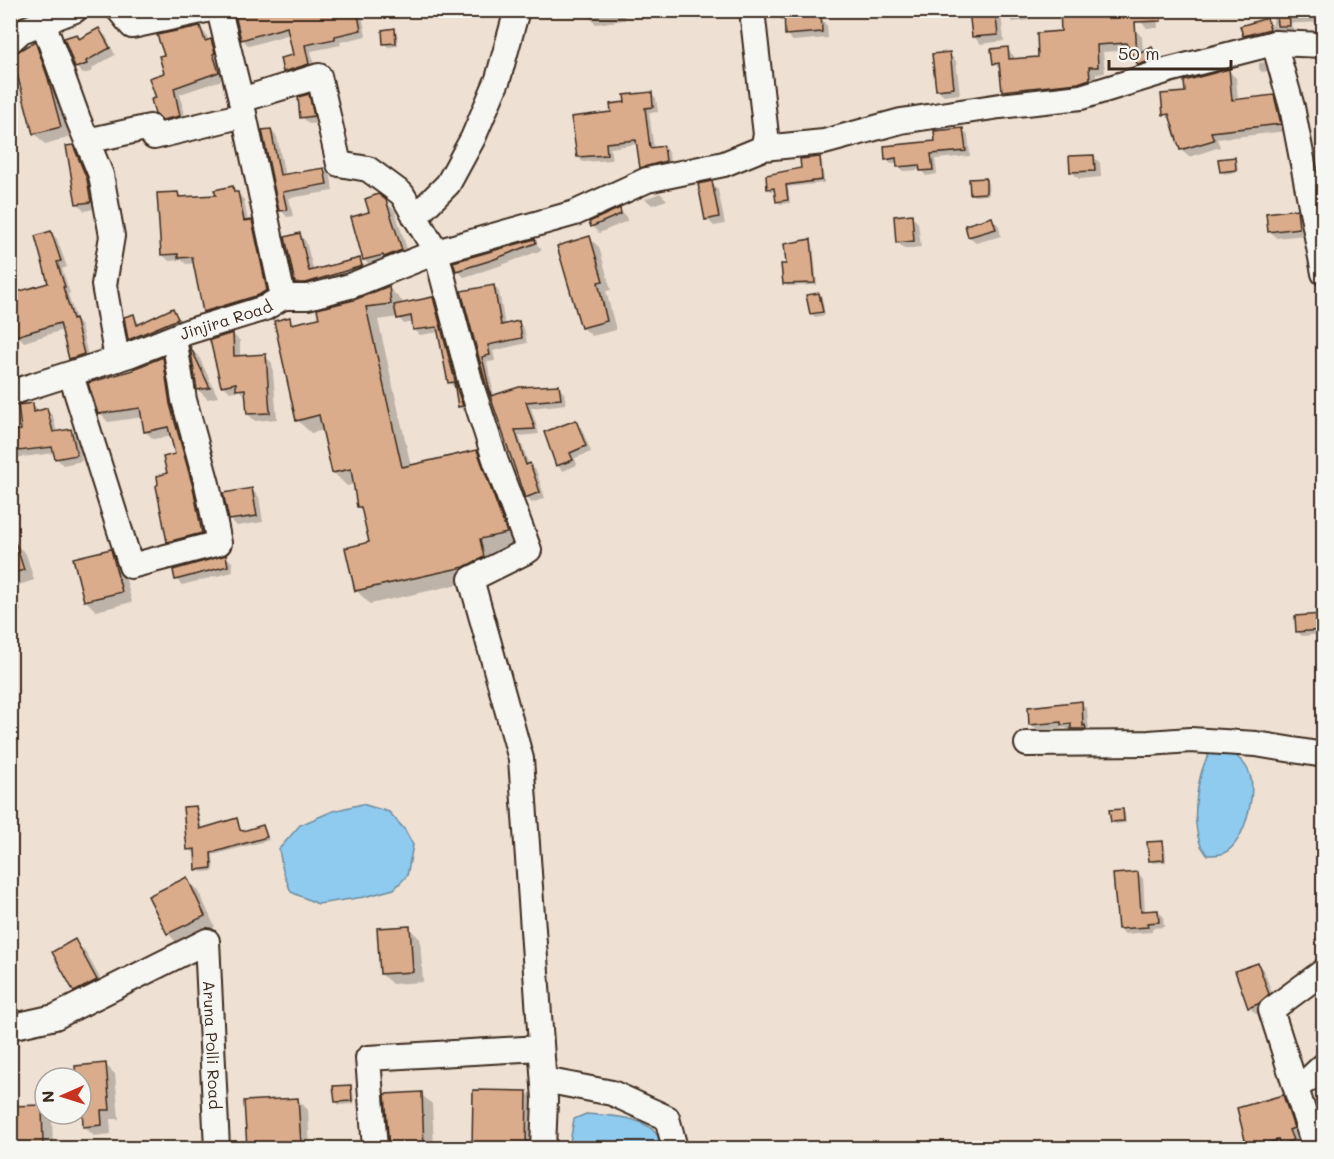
<svg xmlns="http://www.w3.org/2000/svg" width="1334" height="1159" font-family="Mali,sans-serif">
  <style>
    .water { fill: #8fcaef; stroke: #6d8a9b; stroke-width: 1.5 }
    .shadow { fill: #0003; fill-rule: evenodd }
    .building { fill: #daac8c; stroke: #3b2a1e; stroke-width: 1.5 }
    .lines { fill: none; stroke-linecap: round; stroke-linejoin: round }
    .minor-casing { stroke: #3b2a1e; stroke-width: 28 }
    .minor { stroke: #f6f6f2; stroke-width: 24 }
    .labels { text-anchor: middle; stroke-width: 6; stroke-linejoin: round; paint-order: stroke }
    .street-label { font-size: 16px; fill: #3b2a1e; stroke: #f6f6f2 }
  </style>
  <rect width="100%" height="100%" fill="#eee0d3"/>
  <filter id="ink" filterUnits="userSpaceOnUse"><feTurbulence type="fractalNoise" baseFrequency=".0167" numOctaves="2"/><feDisplacementMap in="SourceGraphic" scale="12" xChannelSelector="R" yChannelSelector="G"/><feConvolveMatrix kernelMatrix="1 2 1 2 8 2 1 2 1" color-interpolation-filters="sRGB"/></filter>
  <g filter="url(#ink)">
    <g class="water">
      <path d="M1232 752C1241 760 1249 767 1251 779 1255 799 1243 848 1221 854 1217 855 1211 855 1207 855 1205 851 1201 847 1200 843 1191 819 1197 775 1209 754Z"/>
      <polygon points="362,804 389,812 405,830 413,845 407,876 394,889 364,897 318,904 291,892 283,871 279,849 300,825 333,811"/>
      <path d="M586 1114C606 1115 646 1116 657 1135 659 1139 660 1144 662 1148H569L574 1119Z"/>
    </g>
    <g class="shadow">
      <polygon points="235,10 361,10 366,36 340,42 341,45 311,51 315,70 291,78 285,71 294,56 290,34 249,46 242,39"/>
      <polygon points="588,10 624,10 625,20 596,24 589,17"/>
      <polygon points="774,10 814,10 827,26 828,38 793,41 787,35 786,19 781,20"/>
      <polygon points="971,10 998,10 1001,14 1004,41 981,44 974,37"/>
      <polygon points="1006,10 1029,10 1030,20 1013,22 1007,15"/>
      <polygon points="1157,10 1158,28 1147,28 1141,22"/>
      <polygon points="1273,10 1324,10 1324,22 1275,24 1275,27 1293,27 1293,30 1275,30 1276,36 1251,42 1244,36 1267,20 1273,26"/>
      <polygon points="199,28 206,34 209,42 211,41 218,48 221,60 219,60 225,79 180,94 186,123 170,126 156,113 158,99 166,74 166,56"/>
      <polygon points="99,30 106,36 115,55 92,68 93,71 83,74 76,67 77,35 81,39"/>
      <polygon points="394,30 397,33 398,46 388,47 385,44"/>
      <polygon points="1135,30 1142,37 1143,53 1151,49 1164,66 1146,71 1139,64 1132,50 1103,52 1105,73 1096,74 1096,86 1011,98 1003,91 1001,71 994,63 1007,49 1014,56 1015,60 1040,58"/>
      <polygon points="34,43 45,53 58,90 70,137 45,144 34,133"/>
      <polygon points="949,54 956,61 960,94 944,96 937,89"/>
      <polygon points="1264,62 1267,65 1268,71 1262,72 1259,69 1259,63"/>
      <polygon points="1229,71 1236,78 1238,100 1273,97 1281,104 1287,131 1217,139 1220,147 1189,157 1181,150 1172,122 1165,114 1187,93"/>
      <polygon points="651,93 656,98 658,112 649,113 654,149 664,148 669,153 670,166 646,172 641,167 638,144 610,148 612,160 583,162 578,157 612,113 627,104"/>
      <polygon points="308,96 315,103 320,123 309,124 302,117"/>
      <polygon points="271,130 277,137 285,176 324,170 331,176 333,191 289,198 293,216 287,217 281,210"/>
      <polygon points="963,130 968,135 970,156 935,159 937,174 926,176 921,170 903,171 898,163 891,164 886,159 937,142"/>
      <polygon points="73,147 80,154 94,187 97,208 85,211 78,204"/>
      <polygon points="1093,156 1100,163 1101,177 1079,179 1072,172"/>
      <polygon points="819,158 822,161 824,183 788,187 790,203 780,204 777,201 776,191 771,191 768,188"/>
      <polygon points="1234,159 1237,162 1238,172 1224,174 1221,171"/>
      <polygon points="985,180 988,183 989,195 974,196 971,193"/>
      <polygon points="711,183 718,190 725,224 714,226 707,219"/>
      <polygon points="233,188 244,200 248,222 251,221 258,228 273,297 211,318 204,311 195,263 186,264 182,260 169,261 162,254 178,193 183,198 217,197"/>
      <polygon points="660,193 667,200 652,205 645,199"/>
      <polygon points="385,201 395,211 410,259 373,268 364,260 371,213"/>
      <polygon points="620,210 626,217 627,221 599,233 592,226"/>
      <polygon points="1296,211 1303,218 1305,235 1277,238 1270,231"/>
      <polygon points="911,216 918,223 921,247 904,249 898,242"/>
      <polygon points="992,219 999,226 1001,236 976,243 969,236"/>
      <polygon points="51,232 57,239 67,267 62,269 70,293 68,294 77,322 81,326 89,361 77,365 71,358 63,330 24,342 17,335 50,284"/>
      <polygon points="300,235 306,242 314,272 359,260 366,267 368,273 303,289 296,282"/>
      <polygon points="589,238 599,247 611,290 606,291 616,330 592,336 582,327"/>
      <polygon points="534,241 542,250 499,266 464,277 457,270"/>
      <polygon points="810,241 813,244 817,285 787,286 784,283 787,265"/>
      <polygon points="494,286 499,292 505,325 518,323 524,328 527,343 493,351 495,361 487,362 494,396 558,387 564,393 566,404 531,408 539,434 519,436 529,465 536,470 545,498 532,503 526,497 487,384 463,292"/>
      <path d="M389 288 402 301V305L433 299 438 304 468 411 465 412 459 406 455 388 449 382 439 332 420 335 415 330 414 322 404 324 398 317 378 320 411 466 477 451 490 465 520 546 492 552 496 570 478 580 370 604 357 591 347 549 371 543 364 512 359 507 355 484 347 486 333 472 324 430 311 433 297 420 289 319 295 325 320 319 354 301ZM442 330H444L461 393H458Z"/>
      <polygon points="819,294 822,297 825,315 815,317 812,314"/>
      <polygon points="172,310 179,317 183,326 136,346 130,339 133,316 141,325"/>
      <polygon points="233,334 240,341 240,357 265,356 272,363 277,419 255,421 248,414 247,396 239,390 230,392 223,385"/>
      <polygon points="192,350 199,357 218,397 208,399 198,390"/>
      <polygon points="162,359 170,367 210,541 177,549 169,541 169,475 177,455 172,436 153,439 145,431 143,417 108,422 100,413 135,371"/>
      <polygon points="32,404 40,412 47,410 53,416 57,433 71,430 77,437 82,461 63,465 56,458 55,453 13,458 10,456 10,433 23,431"/>
      <polygon points="576,422 581,427 591,452 575,458 577,465 563,471 557,465"/>
      <polygon points="252,490 259,497 263,522 237,526 230,519"/>
      <polygon points="15,543 26,554 34,580 13,587 21,611 10,614 10,545"/>
      <polygon points="110,550 121,561 132,602 96,611 85,600"/>
      <polygon points="226,557 232,562 233,572 182,585 176,579"/>
      <polygon points="1321,615 1324,617 1324,642 1322,634 1302,636 1297,631"/>
      <polygon points="1081,703 1087,709 1089,731 1091,733 1079,735 1074,730 1069,731 1066,728 1037,730 1031,724"/>
      <polygon points="195,807 198,810 202,830 236,819 242,833 263,827 269,840 213,855 214,871 201,872 198,869 197,852 192,852 189,849"/>
      <polygon points="1122,810 1125,813 1126,823 1115,824 1112,821"/>
      <polygon points="1162,842 1165,845 1166,862 1153,863 1150,860"/>
      <polygon points="1138,873 1143,879 1145,912 1158,911 1163,916 1164,927 1152,928 1152,932 1125,934 1120,929"/>
      <polygon points="187,879 198,890 215,927 178,944 168,933"/>
      <polygon points="409,928 420,939 423,982 392,984 381,974"/>
      <polygon points="74,941 85,951 107,991 86,1001 75,991"/>
      <polygon points="1258,964 1264,971 1275,1001 1265,1011 1256,1014 1249,1007"/>
      <polygon points="106,1065 115,1074 119,1119 110,1119 111,1134 94,1136 84,1126 84,1114 81,1112 81,1078 78,1078"/>
      <polygon points="350,1087 353,1090 354,1104 339,1105 336,1102"/>
      <polygon points="527,1093 541,1107 540,1148 474,1148"/>
      <polygon points="421,1094 432,1104 434,1148 391,1148"/>
      <polygon points="1283,1097 1292,1106 1302,1137 1297,1138 1300,1148 1250,1148 1248,1147"/>
      <polygon points="298,1100 308,1110 310,1148 248,1147"/>
      <polygon points="41,1106 45,1110 45,1114 49,1114 52,1117 53,1148 10,1148 10,1107"/>
    </g>
    <g class="building">
      <polygon points="234,10 357,10 361,30 335,36 335,39 305,45 309,64 283,72 280,58 293,55 287,27 241,40"/>
      <polygon points="784,10 821,10 822,32 785,35"/>
      <polygon points="969,10 995,10 998,35 972,37"/>
      <polygon points="1060,10 1160,10 1161,21 1135,22 1137,55 1152,47 1158,58 1138,65 1126,43 1097,45 1098,67 1089,67 1090,79 1078,83 1002,91 999,63 993,64 991,49 1008,47 1009,59 1038,57 1037,33 1061,31"/>
      <polygon points="1276,10 1289,10 1290,26 1277,26"/>
      <polygon points="1267,18 1270,29 1243,36 1240,26"/>
      <polygon points="200,26 205,41 211,39 215,53 213,54 219,72 174,88 180,116 162,120 155,114 151,99 156,98 149,78 164,73 159,56 164,55 157,35"/>
      <polygon points="99,28 110,48 86,61 87,64 75,68 64,38 77,34 79,39"/>
      <polygon points="395,28 396,43 383,44 382,30"/>
      <polygon points="35,41 48,78 61,127 33,134 12,55"/>
      <polygon points="950,52 954,88 936,90 932,54"/>
      <polygon points="1229,69 1232,100 1274,95 1281,124 1211,132 1214,140 1180,150 1169,114 1163,115 1161,94 1185,92 1184,81"/>
      <polygon points="652,92 653,107 645,108 650,148 664,146 666,161 640,168 636,140 606,143 607,155 577,157 571,117 611,112 610,104 625,102 624,95"/>
      <polygon points="309,94 314,116 300,118 298,97"/>
      <polygon points="963,128 966,151 931,154 933,170 920,171 919,165 897,167 896,158 885,160 884,146 935,141 934,131"/>
      <polygon points="271,129 280,175 324,168 327,184 283,192 287,210 279,211 262,130"/>
      <polygon points="73,145 87,179 91,202 76,204 66,146"/>
      <polygon points="1094,155 1095,171 1070,172 1069,156"/>
      <polygon points="820,157 822,180 786,185 788,200 776,202 774,188 767,189 766,175 801,168 800,159"/>
      <polygon points="1235,157 1236,170 1220,172 1218,159"/>
      <polygon points="986,178 986,193 970,194 969,179"/>
      <polygon points="712,181 719,217 705,220 698,184"/>
      <polygon points="233,186 234,192 238,192 244,221 252,220 267,290 259,295 203,312 192,257 178,258 178,254 161,255 157,193 178,192 179,197 216,195 214,190"/>
      <polygon points="378,194 386,200 402,250 384,257 383,255 363,260 351,217 369,212 365,199"/>
      <polygon points="620,208 621,214 591,227 589,222"/>
      <polygon points="1297,209 1299,228 1268,232 1266,213"/>
      <polygon points="912,214 914,241 896,243 894,216"/>
      <polygon points="992,217 996,229 968,237 965,225"/>
      <polygon points="51,231 61,261 57,262 65,287 63,287 73,319 75,318 84,354 69,359 60,323 16,336 10,318 10,294 48,283 35,236"/>
      <polygon points="300,233 309,271 360,258 362,266 306,283 295,283 285,237"/>
      <polygon points="590,236 603,281 598,282 607,321 581,328 557,246"/>
      <polygon points="535,239 536,243 492,260 456,271 453,262"/>
      <polygon points="811,239 815,283 783,284 781,264 786,264 784,244"/>
      <polygon points="494,285 501,325 519,321 522,338 488,345 490,355 482,357 491,396 519,387 559,385 561,399 526,402 535,429 515,430 526,465 530,463 540,492 525,498 486,384 461,291"/>
      <polygon points="389,286 391,304 366,307 402,467 477,450 507,533 480,539 484,557 464,567 355,591 345,548 369,542 361,507 357,507 351,469 332,473 319,415 296,421 274,321 290,317 291,324 319,318 317,309 354,300"/>
      <polygon points="819,293 823,312 810,314 806,295"/>
      <polygon points="433,297 458,392 463,406 458,407 454,382 448,383 437,327 413,330 411,316 397,319 394,305"/>
      <polygon points="173,308 178,319 128,340 124,317 134,314 137,325"/>
      <polygon points="233,333 234,356 266,354 270,413 247,414 245,389 236,390 236,383 221,386 210,340"/>
      <polygon points="190,346 210,388 197,390"/>
      <polygon points="163,357 170,404 193,487 202,533 167,542 156,486 158,484 157,476 167,473 163,457 175,454 168,427 144,432 140,408 98,414 88,383 133,370 133,369"/>
      <polygon points="33,403 34,412 47,408 53,432 71,429 77,455 55,459 52,447 10,452 10,431 21,430 18,405"/>
      <polygon points="576,420 586,446 570,453 573,460 556,466 544,432"/>
      <polygon points="252,488 257,516 229,520 223,493"/>
      <polygon points="10,535 13,535 24,570 10,574"/>
      <polygon points="111,549 122,592 84,601 73,558"/>
      <polygon points="226,555 228,566 175,580 173,570"/>
      <polygon points="1322,614 1323,630 1296,632 1295,616"/>
      <polygon points="1082,701 1083,726 1085,725 1086,729 1071,729 1071,724 1061,725 1061,722 1029,725 1028,707"/>
      <polygon points="196,806 200,829 237,818 240,830 243,831 263,825 267,837 211,853 212,868 196,870 195,849 187,850 183,807"/>
      <polygon points="1123,809 1124,821 1111,822 1109,810"/>
      <polygon points="1163,841 1164,860 1149,861 1147,842"/>
      <polygon points="1138,872 1141,911 1158,910 1159,922 1147,923 1148,927 1118,929 1113,874"/>
      <polygon points="187,877 205,916 167,934 148,896"/>
      <polygon points="410,926 413,972 380,974 377,928"/>
      <polygon points="75,939 97,980 74,992 52,952"/>
      <polygon points="1258,963 1269,994 1258,1004 1248,1008 1235,971"/>
      <polygon points="106,1063 110,1110 101,1110 102,1125 83,1127 81,1078 76,1078 75,1066"/>
      <polygon points="351,1085 352,1101 335,1102 333,1086"/>
      <polygon points="473,1090 527,1091 526,1149 472,1149"/>
      <polygon points="422,1092 424,1149 389,1149 385,1094"/>
      <polygon points="1283,1095 1294,1128 1289,1130 1293,1140 1279,1145 1278,1140 1247,1148 1237,1108"/>
      <polygon points="298,1098 301,1144 247,1148 244,1101"/>
      <polygon points="42,1105 43,1145 10,1146 10,1106"/>
    </g>
    <g class="lines">
      <g class="minor-casing">
        <g id="minor">
          <polyline points="119,10 132,26 206,10"/>
          <polyline points="43,22 78,119 101,175 112,236 104,285 117,359"/>
          <polyline points="10,41 21,31 75,10"/>
          <polyline points="1274,43 1292,107 1324,273"/>
          <polyline points="241,100 319,76 339,164 368,169 402,194 436,252 472,388 496,462 529,550 471,579 521,759 545,1100 543,1148"/>
          <polyline points="87,141 150,127 154,137 244,115"/>
          <polyline points="763,148 824,142 901,121 1000,106 1081,97 1169,70 1274,43 1324,45"/>
          <polyline points="415,217 448,184 473,138 498,79 517,10"/>
          <polyline points="283,297 308,297 350,286 436,252 575,213 647,180 724,164 763,148 766,135 752,10"/>
          <polyline points="71,375 131,566 219,543 207,484 184,400 174,338"/>
          <path id="s1" d="M10 393 129 355 187 332 265 308 283 297 241 100 219 10"/>
          <polyline points="1027,744 1149,743 1190,740 1256,744 1324,755"/>
          <path id="s2" d="M10 1027 55 1017 207 941 217 1148"/>
          <polyline points="544,1080 612,1093 667,1118 675,1148"/>
          <polyline points="1296,1087 1309,1079 1324,1065"/>
          <polyline points="375,1148 368,1058 541,1048"/>
          <polyline points="1315,1148 1271,1010 1324,971"/>
        </g>
      </g>
      <use href="#minor" class="minor"/>
    </g>
  </g>
  <g class="labels">
    <g class="street-label">
      <text dy="6" stroke="none"><textPath href="#s1" startOffset="228">Jinjira Road</textPath></text>
      <text dy="6" stroke="none"><textPath href="#s2" startOffset="320">Aruna Polli Road</textPath></text>
    </g>
  </g>
  <rect width="1334" height="1159" fill="none" stroke="#f6f6f2" stroke-width="36"/>
  <rect x="18" y="18" width="1298" height="1123" fill="none" stroke="#3b2a1e" stroke-width="2" filter="url(#ink)"/>
  <g transform="translate(63 1096) rotate(267)"><circle r="28" fill="#f6f6f2" stroke="#aba49d" stroke-width="1.5"/>
  <path d="M0-4.5L10 22L0 15L-10 22Z" fill="#c8321e"/>
  <text y="-9" font-size="16" font-weight="bold" text-anchor="middle" fill="#3b2a1e">N</text>
  </g>
  <path d="M1109 60v9h122v-9" fill="none" stroke="#3b2a1e" stroke-width="3"/>
  <text x="1118" y="60" font-size="18" fill="#3b2a1e" stroke="#f6f6f2" stroke-width="4.5" paint-order="stroke">50 m</text>
</svg>
